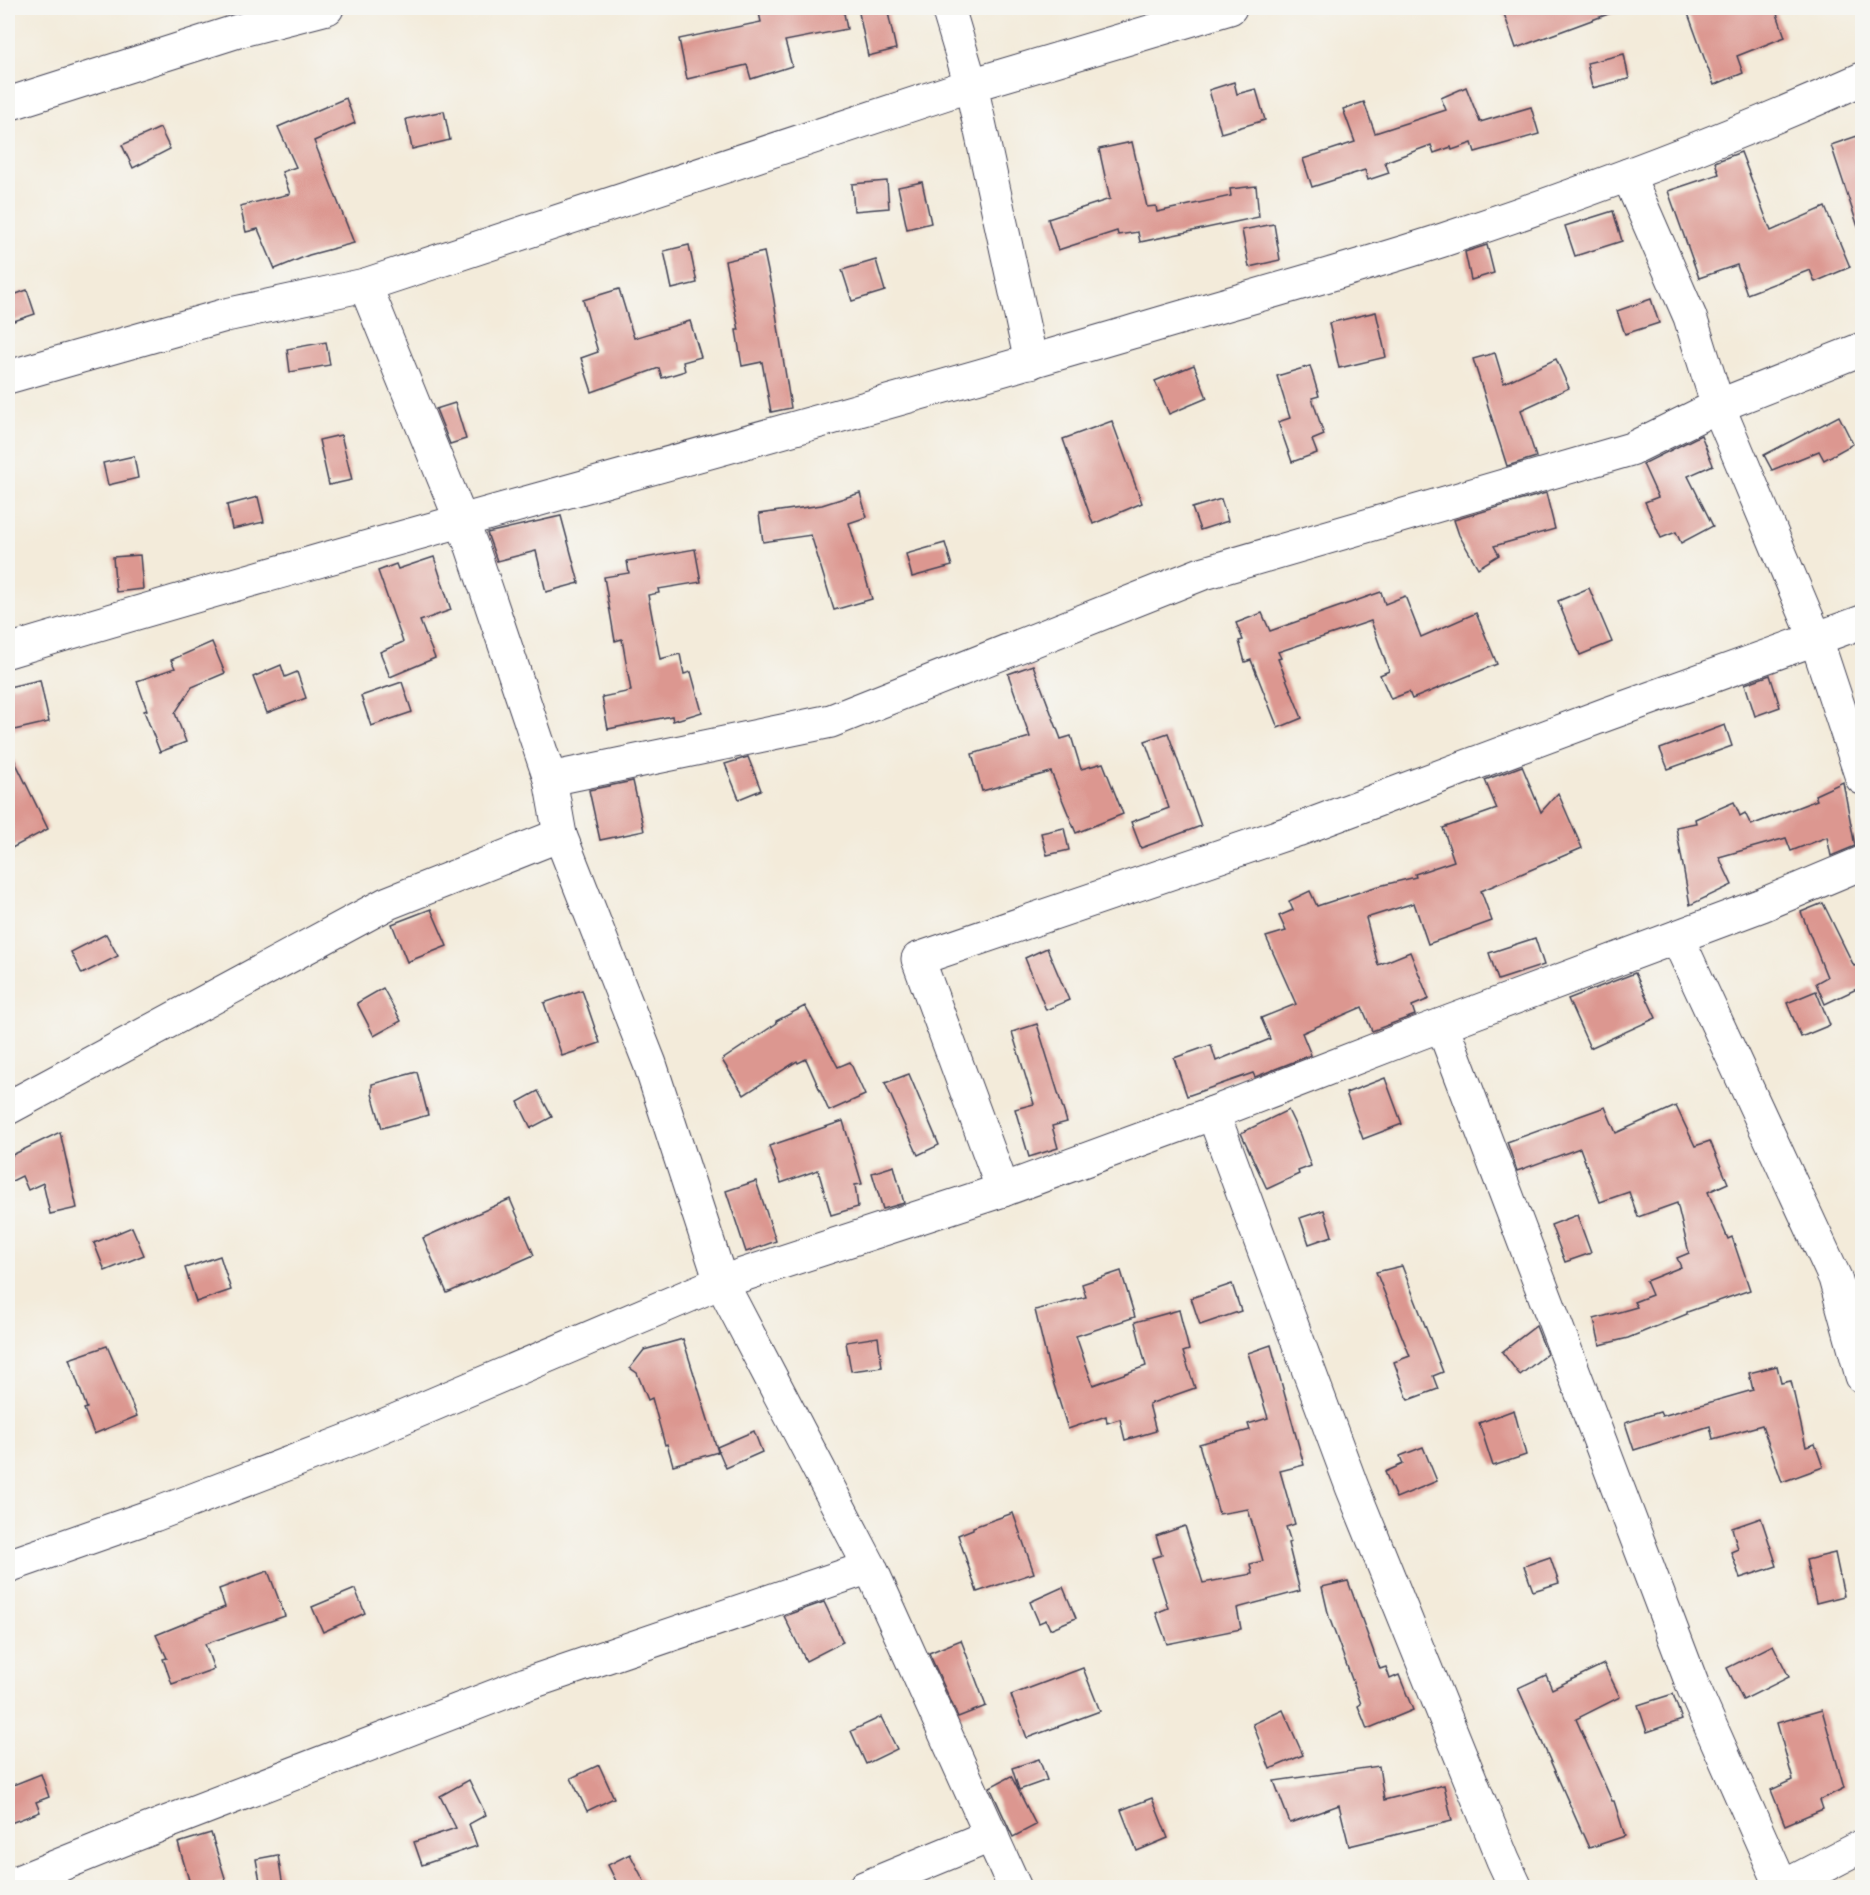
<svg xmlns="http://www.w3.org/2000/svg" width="1870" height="1895" font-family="'Gochi Hand',sans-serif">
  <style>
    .building { fill: #dc9790 }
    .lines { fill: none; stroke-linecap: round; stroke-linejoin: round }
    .minor-casing { stroke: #414053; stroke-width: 35 }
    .minor { stroke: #fff; stroke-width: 33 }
  </style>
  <rect width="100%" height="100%" fill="#f6f6f2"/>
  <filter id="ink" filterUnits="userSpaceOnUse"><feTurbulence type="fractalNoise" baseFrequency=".0167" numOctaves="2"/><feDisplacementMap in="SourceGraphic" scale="12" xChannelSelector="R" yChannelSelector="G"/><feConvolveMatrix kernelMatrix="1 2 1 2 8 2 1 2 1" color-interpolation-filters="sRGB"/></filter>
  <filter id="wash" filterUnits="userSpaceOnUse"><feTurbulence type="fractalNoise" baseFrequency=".008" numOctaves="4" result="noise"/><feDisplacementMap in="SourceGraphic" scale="24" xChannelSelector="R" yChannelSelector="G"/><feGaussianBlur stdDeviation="1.35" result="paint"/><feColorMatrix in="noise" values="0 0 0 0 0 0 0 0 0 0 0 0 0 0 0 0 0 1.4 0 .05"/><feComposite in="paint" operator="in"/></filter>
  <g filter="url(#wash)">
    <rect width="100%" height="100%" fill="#f3ebda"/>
    <g id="blocks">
      <g class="building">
        <polygon points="758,8 783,8 785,14 820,8 843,8 847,29 785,41 792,66 751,79 747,65 687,79 679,39 761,22"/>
        <polygon points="858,8 887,8 896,49 868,56"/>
        <polygon points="1502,8 1618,8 1619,10 1516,48"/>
        <polygon points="1686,8 1775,8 1785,37 1737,56 1743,73 1714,85"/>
        <polygon points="1624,54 1629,79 1592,88 1587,63"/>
        <polygon points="1234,82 1237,94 1256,89 1265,120 1221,133 1209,90"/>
        <polygon points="1466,87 1480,122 1531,107 1539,134 1475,152 1472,143 1452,150 1451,147 1434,153 1431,145 1385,162 1389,173 1368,180 1365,170 1312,187 1303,159 1355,142 1343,109 1364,102 1375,133 1446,110 1441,98"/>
        <polygon points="346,98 355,123 314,141 354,243 309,255 275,269 258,229 246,232 240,206 290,194 282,172 296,167 278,127"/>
        <polygon points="444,111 450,140 412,149 406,119"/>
        <polygon points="160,128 170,149 133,168 122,145"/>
        <polygon points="1863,134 1863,226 1858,227 1831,145"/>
        <polygon points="1132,142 1147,207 1156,206 1157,212 1231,196 1230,189 1256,186 1259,217 1140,242 1138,232 1118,235 1117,231 1058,250 1048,219 1110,199 1099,149"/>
        <polygon points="1741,152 1771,231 1825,207 1850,267 1815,282 1810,270 1747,294 1737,265 1699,278 1668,191 1719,174 1715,162"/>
        <polygon points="887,181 889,208 854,211 852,184"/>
        <polygon points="922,182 931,223 907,229 898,187"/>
        <polygon points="1613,211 1622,241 1575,256 1565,226"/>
        <polygon points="1274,224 1280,260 1249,267 1242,230"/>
        <polygon points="689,245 697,283 672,289 664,251"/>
        <polygon points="1487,245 1494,273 1471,280 1465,252"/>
        <polygon points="764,252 773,295 791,408 771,412 762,362 742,366 736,330 739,330 725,261"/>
        <polygon points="876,260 885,291 852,301 842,270"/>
        <polygon points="619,289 634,338 690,321 701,357 683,362 685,371 662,378 659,368 592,392 581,358 598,352 583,300"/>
        <polygon points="27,290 35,314 8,323 8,297"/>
        <polygon points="1651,299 1659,323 1625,334 1617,311"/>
        <polygon points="1376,312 1386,357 1339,368 1329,323"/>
        <polygon points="326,342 330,365 290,372 287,349"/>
        <polygon points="1495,353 1504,383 1556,359 1569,388 1521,410 1536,457 1507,466 1473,359"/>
        <polygon points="1194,365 1207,398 1169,414 1155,381"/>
        <polygon points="1310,366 1319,396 1312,398 1324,435 1312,440 1317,453 1292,462 1278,422 1290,418 1277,376"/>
        <polygon points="455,403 466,439 450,444 436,409"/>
        <polygon points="1839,416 1853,444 1824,460 1819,451 1772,470 1764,455"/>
        <polygon points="1112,421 1142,503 1093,524 1063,439"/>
        <polygon points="341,435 352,480 329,485 319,440"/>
        <polygon points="1701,435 1713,465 1688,476 1713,526 1681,543 1676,532 1661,538 1645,502 1658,497 1643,464"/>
        <polygon points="134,456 138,478 108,485 103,463"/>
        <polygon points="860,493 867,517 849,523 872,599 834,610 811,535 763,542 759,514 822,505"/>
        <polygon points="1546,493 1555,529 1494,546 1499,555 1478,568 1459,535 1454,520"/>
        <polygon points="258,497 264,522 232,529 227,505"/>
        <polygon points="1221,499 1228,521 1200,530 1192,508"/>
        <polygon points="561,516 579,583 546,592 536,551 497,561 487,533"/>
        <polygon points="945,543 952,566 912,577 906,554"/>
        <polygon points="695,549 701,582 658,589 659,593 648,595 660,659 680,654 684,674 691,672 702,712 673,721 672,716 608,729 602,697 631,691 622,639 615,641 604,577 629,573 627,561"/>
        <polygon points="140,555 143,589 116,592 113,557"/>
        <polygon points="434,557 451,610 420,621 435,658 390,677 380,652 403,642 378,571 396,564 398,569"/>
        <polygon points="1589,588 1612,642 1580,655 1558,601"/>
        <polygon points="1381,592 1385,604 1405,596 1421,637 1476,613 1497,664 1412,699 1409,692 1391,699 1380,675 1389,671 1371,621 1278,652 1281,658 1278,659 1302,718 1278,728 1251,660 1245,662 1239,641 1243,640 1236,623 1262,613 1270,631"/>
        <polygon points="212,642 225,673 192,687 175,713 186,742 160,752 144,711 147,710 137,681 175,668 171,660"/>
        <polygon points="281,665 285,677 297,672 306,698 267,713 253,677"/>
        <polygon points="1033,665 1061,739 1071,736 1081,769 1103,763 1123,814 1076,833 1051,772 982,791 972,754 1030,737 1008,674"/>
        <polygon points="1770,675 1780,707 1755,716 1745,684"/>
        <polygon points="40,680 49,722 14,730 8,700 8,687"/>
        <polygon points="402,682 412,712 371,726 361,696"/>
        <polygon points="1725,725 1732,746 1668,769 1660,749"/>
        <polygon points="1168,733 1201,826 1141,848 1131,822 1169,808 1145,741"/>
        <polygon points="8,747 48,829 8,850"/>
        <polygon points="748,757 761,790 739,799 725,764"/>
        <polygon points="1522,766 1541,812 1558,793 1582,848 1481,891 1492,921 1428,944 1414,903 1366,918 1378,965 1410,952 1429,999 1412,1006 1415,1015 1372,1031 1362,1007 1302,1033 1311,1055 1255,1077 1253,1073 1187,1096 1174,1058 1211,1045 1216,1061 1270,1039 1261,1018 1296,1004 1266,937 1286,931 1279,916 1293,910 1289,901 1310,891 1317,906 1375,887 1416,877 1415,874 1454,861 1443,828 1497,809 1485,780"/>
        <polygon points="633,781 644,831 600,840 589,790"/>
        <polygon points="1843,782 1855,846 1831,856 1827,837 1791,851 1786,838 1719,857 1732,885 1690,905 1676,827 1696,823 1695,819 1734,802 1740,816 1745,813 1751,825 1817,800 1815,795"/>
        <polygon points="1064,828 1069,850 1047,855 1041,833"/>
        <polygon points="1823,903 1854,966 1863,963 1863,986 1825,1004 1816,983 1827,977 1801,912"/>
        <polygon points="431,909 447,946 407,962 392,924"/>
        <polygon points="106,934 118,956 82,974 71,952"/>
        <polygon points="1535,938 1544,965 1498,980 1489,953"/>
        <polygon points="1047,948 1069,1000 1046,1010 1025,958"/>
        <polygon points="1635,973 1656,1018 1590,1048 1568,999"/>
        <polygon points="383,988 401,1021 374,1036 357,1003"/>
        <polygon points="582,990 600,1043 562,1056 544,1003"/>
        <polygon points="1816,991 1830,1025 1801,1037 1787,1003"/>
        <polygon points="805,1006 838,1067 850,1062 865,1095 829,1111 806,1059 798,1063 797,1061 744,1095 722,1060 777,1023 776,1021"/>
        <polygon points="1037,1024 1067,1122 1052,1126 1058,1148 1029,1157 1015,1109 1034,1104 1012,1032"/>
        <polygon points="417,1072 428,1115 382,1128 372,1094 372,1084"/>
        <polygon points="909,1074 939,1145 918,1155 885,1083"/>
        <polygon points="1385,1078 1402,1124 1363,1139 1346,1093"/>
        <polygon points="538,1091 552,1117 531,1128 518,1102"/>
        <polygon points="1676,1106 1695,1146 1710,1141 1728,1183 1708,1192 1728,1239 1732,1237 1750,1290 1687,1312 1687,1314 1628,1338 1600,1345 1594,1319 1637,1307 1634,1302 1652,1295 1646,1281 1681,1267 1677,1258 1689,1253 1677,1203 1638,1217 1629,1192 1600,1202 1580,1148 1517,1171 1507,1142 1605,1107 1616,1133"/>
        <polygon points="1288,1110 1300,1135 1311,1166 1298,1171 1299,1174 1267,1189 1241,1133"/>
        <polygon points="843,1121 862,1184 855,1185 858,1207 831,1215 818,1170 781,1183 769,1146"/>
        <polygon points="60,1132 77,1208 50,1214 43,1183 28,1190 22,1176 8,1183 8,1157"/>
        <polygon points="894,1166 904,1203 883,1209 872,1173"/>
        <polygon points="756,1181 776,1241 746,1252 726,1191"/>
        <polygon points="510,1199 534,1255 447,1293 423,1238"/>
        <polygon points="1324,1210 1332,1236 1309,1244 1300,1218"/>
        <polygon points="1577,1215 1591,1253 1565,1262 1551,1225"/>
        <polygon points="132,1227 144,1255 105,1271 94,1243"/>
        <polygon points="220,1256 231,1290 196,1302 185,1268"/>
        <polygon points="1402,1266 1443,1372 1433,1376 1438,1389 1408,1400 1394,1362 1410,1356 1376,1272"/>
        <polygon points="1121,1271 1135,1317 1076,1336 1093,1385 1146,1366 1135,1322 1179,1310 1189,1350 1183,1352 1195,1388 1149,1404 1156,1431 1125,1440 1120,1419 1107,1423 1106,1416 1068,1429 1050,1372 1035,1310 1086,1297 1082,1284"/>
        <polygon points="1232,1284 1241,1311 1200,1325 1191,1298"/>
        <polygon points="1536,1326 1547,1354 1520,1375 1502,1352"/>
        <polygon points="878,1337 882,1367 851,1371 846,1342"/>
        <polygon points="683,1339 718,1452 673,1465 667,1444 665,1445 652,1398 648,1400 637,1373 630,1368 644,1350"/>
        <polygon points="1271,1345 1304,1465 1280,1471 1295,1524 1286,1527 1291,1542 1288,1543 1300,1591 1237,1608 1241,1629 1167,1644 1156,1613 1168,1608 1152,1558 1162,1555 1156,1536 1185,1526 1203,1583 1252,1574 1250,1564 1263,1561 1248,1509 1219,1514 1199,1444 1250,1430 1248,1424 1268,1418 1248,1353"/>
        <polygon points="107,1346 137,1416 94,1434 84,1409 87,1408 69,1359"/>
        <polygon points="1777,1366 1781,1383 1791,1381 1806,1447 1815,1444 1823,1467 1782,1482 1762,1425 1713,1439 1710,1426 1634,1450 1625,1423 1660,1412 1662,1416 1753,1390 1749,1373"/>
        <polygon points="1514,1410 1526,1455 1493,1466 1479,1423"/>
        <polygon points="754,1431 762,1452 726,1468 717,1447"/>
        <polygon points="1423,1447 1437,1481 1396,1498 1385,1472 1403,1464 1400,1456"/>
        <polygon points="1013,1513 1034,1573 977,1592 958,1535 973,1529 973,1527"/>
        <polygon points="1761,1518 1777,1566 1740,1578 1731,1552 1738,1549 1732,1528"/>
        <polygon points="1835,1553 1844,1596 1816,1603 1806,1560"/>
        <polygon points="1550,1557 1559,1583 1533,1591 1524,1566"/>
        <polygon points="268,1571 285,1616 205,1644 214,1669 172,1684 163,1659 167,1658 156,1635 225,1607 219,1589"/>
        <polygon points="1348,1581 1380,1669 1386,1667 1390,1679 1399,1675 1413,1710 1367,1729 1358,1706 1361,1704 1329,1617 1322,1587"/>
        <polygon points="1063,1587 1076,1618 1050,1629 1046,1620 1039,1623 1030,1602"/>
        <polygon points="355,1589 365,1613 323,1632 312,1607"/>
        <polygon points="824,1602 843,1642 806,1661 784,1616"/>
        <polygon points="961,1640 986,1706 958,1717 929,1653"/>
        <polygon points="1773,1645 1789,1677 1743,1700 1727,1668"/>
        <polygon points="1604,1664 1620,1697 1576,1719 1612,1801 1614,1801 1625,1836 1589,1848 1518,1688 1546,1675 1552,1689"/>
        <polygon points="1083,1668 1100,1711 1027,1738 1011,1695"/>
        <polygon points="1673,1694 1682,1720 1647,1732 1638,1705"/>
        <polygon points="1283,1710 1303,1755 1270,1769 1253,1724"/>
        <polygon points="1822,1710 1844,1788 1820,1800 1823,1809 1785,1825 1771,1790 1793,1780 1777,1723"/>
        <polygon points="881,1717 897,1749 866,1764 851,1731"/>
        <polygon points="1039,1759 1047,1780 1019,1790 1012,1768"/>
        <polygon points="599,1765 614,1798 587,1811 571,1778"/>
        <polygon points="1379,1766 1384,1800 1444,1785 1452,1821 1349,1846 1339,1805 1290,1823 1274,1781"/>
        <polygon points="41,1774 49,1797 36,1802 40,1812 8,1824 8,1787"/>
        <polygon points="1011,1776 1036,1825 1013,1837 990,1787"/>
        <polygon points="469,1780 486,1815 469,1824 477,1846 422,1865 414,1842 456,1828 440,1796"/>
        <polygon points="1152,1798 1168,1838 1137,1851 1121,1810"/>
        <polygon points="211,1833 226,1881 206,1887 191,1887 178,1843"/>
        <polygon points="630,1854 647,1887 619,1887 608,1865"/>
        <polygon points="278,1855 283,1887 261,1887 256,1859"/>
      </g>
    </g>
  </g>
  <g filter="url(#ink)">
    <use href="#blocks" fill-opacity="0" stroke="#414053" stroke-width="1.5"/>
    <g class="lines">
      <g class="minor-casing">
        <g id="minor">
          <polyline points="948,8 971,85 1031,362"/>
          <polyline points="8,104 238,31 327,8"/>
          <polyline points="1628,175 1690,317 1718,406 1816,639 1862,778"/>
          <polyline points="365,285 971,85 1230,8"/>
          <polyline points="8,377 226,315 365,285 472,547 550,779 560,835 650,1064 721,1282 870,1567 1015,1888"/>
          <path d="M8 651C378 540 754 443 1125 334 1231 302 1338 274 1443 240 1585 193 1726 140 1862 79"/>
          <polyline points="550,779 831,721 1201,574 1631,449 1718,406 1862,349"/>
          <polyline points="1677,937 1835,1278 1862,1376"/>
          <polyline points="1442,1025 1694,1689 1782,1887"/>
          <polyline points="8,1108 388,903 560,835"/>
          <polyline points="1213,1113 1352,1487 1503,1860 1516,1888"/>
          <polyline points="1003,1190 918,959 1297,830 1607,714 1862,622"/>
          <polyline points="8,1566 154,1515 352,1439 721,1282 1003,1190 1213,1113 1417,1034 1762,905 1862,863"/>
          <polyline points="8,1886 124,1839 526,1684 870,1567"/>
          <polyline points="864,1888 992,1835"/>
          <polyline points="1781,1888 1862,1846"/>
        </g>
      </g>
      <use href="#minor" class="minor"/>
    </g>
  </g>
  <rect width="1870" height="1895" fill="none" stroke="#f6f6f2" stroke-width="30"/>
</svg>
